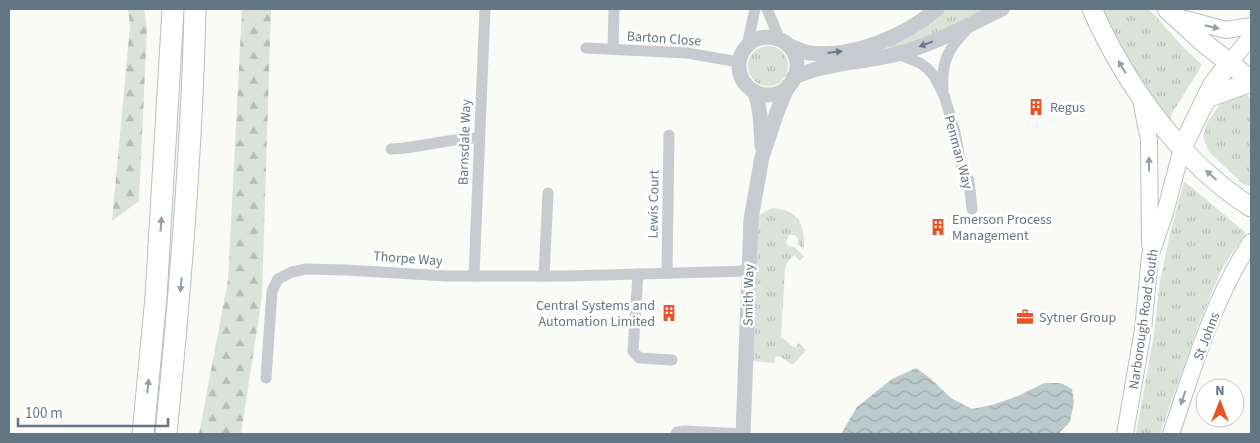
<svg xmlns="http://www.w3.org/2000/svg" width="1260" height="443" font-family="'Source Sans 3',sans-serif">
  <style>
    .grass { fill: url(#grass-tufts) }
    .forest { fill: url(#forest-firs) }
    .water { fill: url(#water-waves) }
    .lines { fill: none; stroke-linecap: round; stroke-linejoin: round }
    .secondary-casing { stroke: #b9bfc3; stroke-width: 18 }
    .trunk-casing { stroke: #b9bdc0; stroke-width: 21 }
    .motorway-casing { stroke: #b9bdc0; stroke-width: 23 }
    .minor { stroke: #c7cbcf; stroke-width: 11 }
    .tertiary { stroke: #c7cbcf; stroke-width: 15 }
    .secondary { stroke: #fff; stroke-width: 16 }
    .trunk { stroke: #fff; stroke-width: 19 }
    .motorway { stroke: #fff; stroke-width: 21 }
    .oneway { fill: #929fa9 }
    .oneway2 { fill: #687a88 }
    .labels { text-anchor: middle; stroke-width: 5; stroke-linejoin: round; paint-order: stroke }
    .street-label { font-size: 14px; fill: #637684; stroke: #fff }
    .poi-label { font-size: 14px; fill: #637684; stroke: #fff; text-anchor: start }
  </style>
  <defs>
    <pattern id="grass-tufts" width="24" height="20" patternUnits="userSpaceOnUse" patternTransform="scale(1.25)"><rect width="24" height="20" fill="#dbe2d8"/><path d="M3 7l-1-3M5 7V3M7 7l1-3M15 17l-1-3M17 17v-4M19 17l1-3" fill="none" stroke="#b5bcb5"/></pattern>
    <pattern id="forest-firs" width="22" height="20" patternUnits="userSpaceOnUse" patternTransform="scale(1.25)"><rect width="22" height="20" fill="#dbe2d8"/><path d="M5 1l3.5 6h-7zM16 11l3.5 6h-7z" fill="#b5bcb5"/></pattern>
    <pattern id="water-waves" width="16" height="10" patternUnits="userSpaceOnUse" patternTransform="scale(1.25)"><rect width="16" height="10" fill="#bdcacd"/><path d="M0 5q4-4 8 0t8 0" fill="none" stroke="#9da9ac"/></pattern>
  </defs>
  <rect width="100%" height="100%" fill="#fafaf7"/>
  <g class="grass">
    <polygon points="946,9 989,9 936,34 885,52 834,58 935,19"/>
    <polygon points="1103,9 1149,9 1184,48 1202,65 1171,115 1172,124 1135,73"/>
    <circle cx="768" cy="66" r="20"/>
    <polygon points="1238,93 1247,95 1251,99 1251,186 1243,184 1209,152 1203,137 1207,123 1223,100"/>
    <polygon points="1184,181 1246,233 1222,268 1198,326 1160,434 1136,434 1153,340 1160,281 1170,234"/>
    <path d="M773 208C800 210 805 226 804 250L798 244V239L795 235H789L786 242 788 246 794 247 804 256 800 261 794 255 787 263 785 269 781 337 795 348 799 343 806 350 793 365 782 358 776 356 774 363 753 361 758 216 766 211Z"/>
  </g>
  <g class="forest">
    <polygon points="128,9 144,9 147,29 139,201 112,221 130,26"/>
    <polygon points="242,9 271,9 262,296 241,434 199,434 228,280"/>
  </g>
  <polygon class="water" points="916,368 931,379 951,398 972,409 992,405 1018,396 1044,383 1061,383 1072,389 1074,402 1070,422 1058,434 841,434 857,407 892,379"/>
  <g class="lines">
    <g class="secondary-casing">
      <g id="secondary">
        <polyline points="1174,16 1226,30 1251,26"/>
        <polyline points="1230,62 1251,37"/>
        <polyline points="1141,100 1149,140 1150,245"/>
        <polyline points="1125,434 1143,330 1150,256 1165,213 1182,148"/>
        <path d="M1171 434C1193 369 1213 299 1251 242"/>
      </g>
    </g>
    <g class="trunk-casing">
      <g id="trunk">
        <path d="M1092 9C1125 84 1181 163 1251 207"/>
        <polyline points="1167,9 1203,42 1251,80"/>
        <polyline points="1207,98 1251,82"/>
        <polyline points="1182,148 1212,86 1230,62"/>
      </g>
    </g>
    <g class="motorway-casing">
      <g id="motorway">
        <polyline points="143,434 156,297 173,9"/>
        <path d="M166 434C180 293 192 151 195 9"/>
      </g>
    </g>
    <g class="minor">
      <polyline points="767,9 780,40"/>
      <polyline points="747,46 755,9"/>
      <polyline points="586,48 687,53 739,62"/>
      <polyline points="613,49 614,9"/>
      <polyline points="898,54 920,63 929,70 934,76 944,95 955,132 961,165 969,181 972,209"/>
      <path d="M943 89C941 60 949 48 968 28"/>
      <path d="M391 149C421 148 449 138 479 138"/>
      <polyline points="667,273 669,135"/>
      <polyline points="638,274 633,351 639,358 672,360"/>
      <polyline points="474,276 485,9"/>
      <polyline points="544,276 548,193"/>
      <polyline points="266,378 272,291 278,279 292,272 306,269 346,270 446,276 568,276 748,271"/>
      <polyline points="676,434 677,432 685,431 743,434"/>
    </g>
    <g class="tertiary">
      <circle cx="768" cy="66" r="29"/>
      <path d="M788 45C795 48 802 52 810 53 853 58 905 36 937 9"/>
      <path d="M793 78C825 62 863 63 897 54 933 45 968 25 1002 9"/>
      <path d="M754 91C761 108 761 127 762 146"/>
      <polyline points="743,434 751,219 762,157 777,112 788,86"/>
    </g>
    <use href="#secondary" class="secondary"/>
    <use href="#trunk" class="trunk"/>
    <use href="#motorway" class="motorway"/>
  </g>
  <defs><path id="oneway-solid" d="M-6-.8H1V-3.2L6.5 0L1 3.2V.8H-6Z" transform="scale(1.25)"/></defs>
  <g class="oneway">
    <use href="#oneway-solid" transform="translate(1212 27) rotate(13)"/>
    <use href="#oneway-solid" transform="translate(1122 67) rotate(-121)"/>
    <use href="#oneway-solid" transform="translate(1149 164) rotate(-90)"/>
    <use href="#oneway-solid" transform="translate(1211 175) rotate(-138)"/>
    <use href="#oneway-solid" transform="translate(161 224) rotate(-86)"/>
    <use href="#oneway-solid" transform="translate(181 285) rotate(95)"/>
    <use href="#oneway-solid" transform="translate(148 386) rotate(-84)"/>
    <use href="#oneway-solid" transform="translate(1183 398) rotate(109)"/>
  </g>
  <g class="oneway2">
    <use href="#oneway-solid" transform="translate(926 44) rotate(159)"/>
    <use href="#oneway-solid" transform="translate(835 52) rotate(-7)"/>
  </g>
  <defs>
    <g id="building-bare" transform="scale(1.35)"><path d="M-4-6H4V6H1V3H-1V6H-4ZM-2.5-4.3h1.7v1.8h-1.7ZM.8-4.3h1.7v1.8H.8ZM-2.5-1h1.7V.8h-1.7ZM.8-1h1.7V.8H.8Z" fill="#ea5327" stroke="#fff" stroke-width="2.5" paint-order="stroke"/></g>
    <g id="office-bare" transform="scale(1.35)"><path d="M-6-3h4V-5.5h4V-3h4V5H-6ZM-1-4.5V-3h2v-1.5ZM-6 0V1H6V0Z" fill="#ea5327" stroke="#fff" stroke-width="2.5" paint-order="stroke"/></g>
  </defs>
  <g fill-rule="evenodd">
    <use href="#building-bare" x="1036" y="107"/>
    <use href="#building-bare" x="938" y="227"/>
    <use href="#building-bare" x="669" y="313"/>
    <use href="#office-bare" x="1025" y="317"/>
  </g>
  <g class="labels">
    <g class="street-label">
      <text transform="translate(664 38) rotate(4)" y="5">Barton Close</text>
      <text transform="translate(464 142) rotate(-88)" y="5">Barnsdale Way</text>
      <text transform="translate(959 152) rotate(75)" y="5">Penman Way</text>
      <text transform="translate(653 204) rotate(-89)" y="5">Lewis Court</text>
      <text transform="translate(408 258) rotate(4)" y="5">Thorpe Way</text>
      <text transform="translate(748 295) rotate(-89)" y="5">Smith Way</text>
      <text transform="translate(1143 319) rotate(-82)" y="5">Narborough Road South</text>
      <text transform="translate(1206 336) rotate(-69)" y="5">St Johns</text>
    </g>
    <g class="poi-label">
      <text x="1050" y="112">Regus</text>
      <text x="952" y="224">Emerson Process<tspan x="952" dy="16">Management</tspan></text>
      <text x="655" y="310" text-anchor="end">Central Systems and<tspan x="655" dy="16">Automation Limited</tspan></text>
      <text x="1039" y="322">Sytner Group</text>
    </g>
  </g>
  <rect width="1260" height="443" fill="none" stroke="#637684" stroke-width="20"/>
  <g transform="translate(1220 403)"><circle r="24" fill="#ffffff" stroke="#c1c8ce"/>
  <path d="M0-4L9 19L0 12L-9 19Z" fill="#ea5327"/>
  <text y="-8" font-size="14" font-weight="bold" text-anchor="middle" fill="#637684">N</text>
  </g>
  <path d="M18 418v8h150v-8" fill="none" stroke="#637684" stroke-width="2.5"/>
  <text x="25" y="418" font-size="15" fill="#637684" stroke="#ffffff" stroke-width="4" paint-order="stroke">100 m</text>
</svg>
